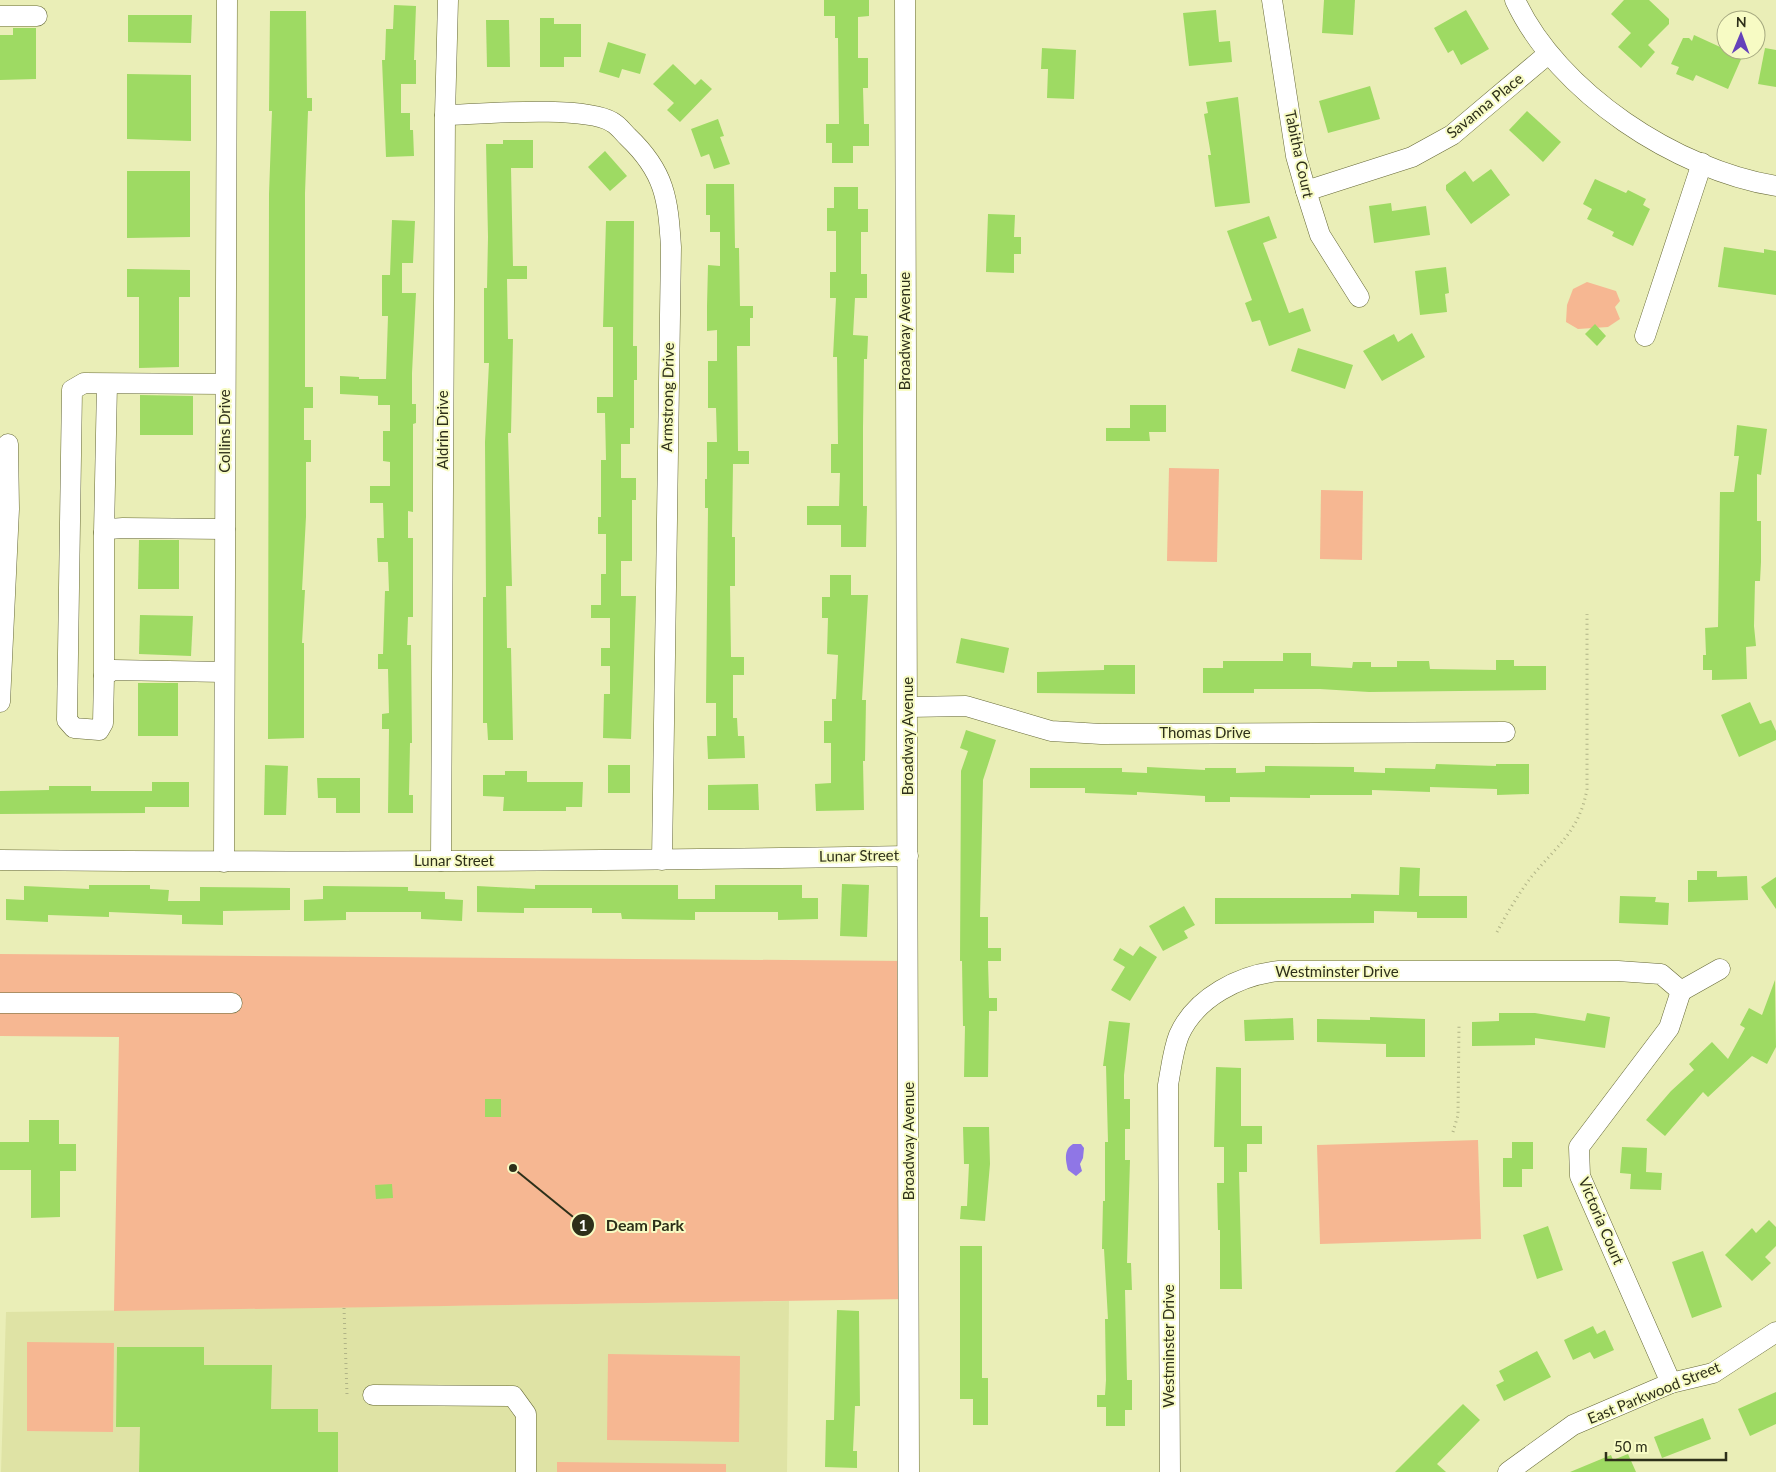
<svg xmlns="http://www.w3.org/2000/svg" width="1776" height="1472" font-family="Lato,sans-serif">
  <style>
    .built { fill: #dfe3a5 }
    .green { fill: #f6b792 }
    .water { fill: #8f76e6 }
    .building { fill: #9eda63 }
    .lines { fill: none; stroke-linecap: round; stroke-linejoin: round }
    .minor-casing { stroke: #656836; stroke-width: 21 }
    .path { stroke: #b0b386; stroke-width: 3; stroke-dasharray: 1 4; stroke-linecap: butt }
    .minor { stroke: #fff; stroke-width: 20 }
    .labels { text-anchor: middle; stroke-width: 4; stroke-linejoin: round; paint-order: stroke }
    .street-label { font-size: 15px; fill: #2d2f19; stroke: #f7fbc4 }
    .leader { fill: none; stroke: #2d2f19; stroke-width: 2 }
    .callout-dot { fill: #2d2f19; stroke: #f7fbc4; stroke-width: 2 }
    .mark-label { font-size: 15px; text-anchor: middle; font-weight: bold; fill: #fff }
    .callout-label { font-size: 16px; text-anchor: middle; font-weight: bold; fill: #2d2f19; stroke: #f7fbc4; stroke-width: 4; stroke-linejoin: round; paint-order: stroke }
  </style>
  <rect width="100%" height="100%" fill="#eaeeb7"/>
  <polygon class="built" points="789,1301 787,1472 1,1472 6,1312"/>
  <g class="green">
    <polygon points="1587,282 1616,291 1620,301 1615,307 1620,319 1608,327 1578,329 1566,322 1567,305 1573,289"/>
    <polygon points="1169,468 1219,469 1217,562 1167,561"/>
    <polygon points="1321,490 1363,491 1362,560 1320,559"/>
    <polygon points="0,954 908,961 909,1299 114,1311 119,1037 0,1036"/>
    <polygon points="1478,1140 1481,1239 1320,1244 1317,1145"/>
    <polygon points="27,1342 114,1343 113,1432 27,1431"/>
    <polygon points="608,1354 740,1356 739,1442 607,1440"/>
    <polygon points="557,1462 726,1464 726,1472 557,1472"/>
  </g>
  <path class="water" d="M1073 1144H1081L1084 1148 1083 1158 1080 1164 1082 1171 1076 1176 1068 1170C1066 1161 1063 1150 1073 1144Z"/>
  <g class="building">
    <polygon points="824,0 869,0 869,16 858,17 858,58 868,58 868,88 863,88 864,124 869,124 869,146 853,146 853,163 832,163 832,143 826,143 826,124 839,124 838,38 835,38 835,16 824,16"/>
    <polygon points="1324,0 1355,0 1353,35 1322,33"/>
    <polygon points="1624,0 1649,0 1669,19 1669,24 1648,45 1655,52 1641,68 1618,47 1631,33 1611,14"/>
    <polygon points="394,5 416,6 414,60 416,60 416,84 401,84 401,113 410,113 410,130 413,130 414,156 386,157 382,60 385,60 386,29 393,29"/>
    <polygon points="1216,10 1219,42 1230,41 1232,62 1189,66 1183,13"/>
    <polygon points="1466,10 1489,49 1461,65 1453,50 1448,53 1434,28"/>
    <polygon points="270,11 306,11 307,98 312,98 312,111 308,111 305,193 305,387 313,387 313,408 304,408 304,440 311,440 311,462 306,462 306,517 302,590 305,590 302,643 304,643 304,738 268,739 269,194 272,111 269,111"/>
    <polygon points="128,15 192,15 191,43 128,42"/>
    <polygon points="540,18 554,18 554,24 581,24 581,57 564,57 564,67 540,67"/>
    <polygon points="486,20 509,20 510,67 487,67"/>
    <polygon points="13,28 36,28 36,79 0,80 0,35 13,35"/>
    <polygon points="1694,35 1742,57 1728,89 1696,75 1693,81 1676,74 1679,67 1671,64 1683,38 1689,38 1692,41"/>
    <polygon points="608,42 646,54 640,74 622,69 619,78 599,72"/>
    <polygon points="1042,48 1076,50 1074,99 1047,98 1048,69 1041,69"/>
    <polygon points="1765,48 1776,50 1776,87 1758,84"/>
    <polygon points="673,64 695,85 701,79 712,89 680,122 667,110 674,103 653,84"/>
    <polygon points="127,74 191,75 191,141 127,139"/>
    <polygon points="1370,86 1380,119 1328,133 1319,101"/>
    <polygon points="1238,97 1250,203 1215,207 1208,155 1211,155 1204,114 1208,113 1206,102"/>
    <polygon points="1527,111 1561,142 1543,162 1509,130"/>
    <polygon points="718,119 724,136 720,137 730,164 714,169 709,154 701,157 691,129"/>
    <polygon points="503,140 533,140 533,168 511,168 513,266 527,266 527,279 507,279 508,339 513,339 511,433 508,433 512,586 506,586 507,648 511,648 513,740 488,740 487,723 483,723 483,597 486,597 485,442 489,363 484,363 484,288 487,288 488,237 486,144 503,144"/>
    <polygon points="605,151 627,176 610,191 588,167"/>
    <polygon points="1491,169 1510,195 1471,224 1446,190 1446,185 1465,171 1473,182"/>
    <polygon points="127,171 190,171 190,237 127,238"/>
    <polygon points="1595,179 1626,193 1628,190 1646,199 1643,205 1650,209 1633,246 1612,236 1614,232 1587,219 1592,209 1583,204"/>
    <polygon points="706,184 734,184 735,248 739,248 740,306 753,306 753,318 750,318 750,346 737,346 738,451 749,451 749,464 733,464 732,537 735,537 735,586 730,586 731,657 744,657 744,675 733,675 733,718 737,718 738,736 744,736 745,758 708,759 707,736 716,736 716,703 706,703 708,508 705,508 705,479 707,479 707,442 717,442 716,408 708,408 708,361 717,361 717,330 707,331 707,306 708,265 720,266 720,232 710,232 710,215 706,215"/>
    <polygon points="834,187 858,187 858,209 868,209 868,232 861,232 861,274 867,274 867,298 855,298 853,335 868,336 867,359 864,359 863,427 863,506 867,506 866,547 841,547 841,525 807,525 807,506 839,506 840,473 831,473 831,444 838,444 837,357 833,357 836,298 830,298 830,272 836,272 836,231 827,231 827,208 834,208"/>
    <polygon points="1391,203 1392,211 1426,206 1430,235 1374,243 1369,206"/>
    <polygon points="988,214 1015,215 1014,237 1021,237 1021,254 1014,254 1014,273 986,272"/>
    <polygon points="1269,216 1277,238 1263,243 1289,313 1303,308 1311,331 1269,346 1260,320 1252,322 1245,303 1252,300 1227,231"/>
    <polygon points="392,220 415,221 413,263 402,263 402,293 416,293 412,373 412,404 416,404 416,423 413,424 413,512 408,511 408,538 413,538 413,617 408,617 407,645 411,645 412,743 410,743 409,795 413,795 413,813 388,813 389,729 382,729 382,714 389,713 388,669 378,669 378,654 383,654 385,591 389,591 388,562 378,562 377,538 384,538 383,503 370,503 370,486 390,486 390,462 383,461 383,431 390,431 390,405 378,405 378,396 340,394 340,376 359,377 359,379 386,379 388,316 382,316 382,275 390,275"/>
    <polygon points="606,221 634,221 633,346 637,346 637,380 634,380 634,428 630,428 630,444 621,444 621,478 636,478 636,500 632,500 632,561 621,561 621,596 636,596 631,739 603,738 604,694 610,694 610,666 601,666 601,648 610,648 610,618 591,618 591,605 601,605 601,574 606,574 606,534 598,534 598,517 601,517 601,460 606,460 605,413 597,413 597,397 613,397 613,327 603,327"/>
    <polygon points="1724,247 1764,253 1764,249 1776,251 1776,295 1718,287"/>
    <polygon points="1446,267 1449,293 1445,294 1447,312 1420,315 1415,271"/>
    <polygon points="127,269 190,270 190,297 179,297 179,367 139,368 139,297 127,297"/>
    <polygon points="1595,324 1606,336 1597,346 1585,334"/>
    <polygon points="1412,333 1425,357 1382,381 1363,351 1394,334 1398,342"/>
    <polygon points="1298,348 1353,365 1345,389 1291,371"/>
    <polygon points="140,395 193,396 193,435 140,435"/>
    <polygon points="1130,405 1166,405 1166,432 1149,432 1150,441 1106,441 1106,428 1130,428"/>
    <polygon points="1737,425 1767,429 1761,475 1757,474 1757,521 1761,521 1761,562 1760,581 1755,581 1754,626 1756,646 1746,647 1747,679 1712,680 1712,670 1703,670 1703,655 1706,655 1705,628 1718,627 1720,492 1734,492 1739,456 1734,456"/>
    <polygon points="139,540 179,540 179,589 138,589"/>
    <polygon points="830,575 851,575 851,595 868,595 862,700 866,700 865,761 863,761 864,810 816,811 815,784 831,783 831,743 824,743 824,721 832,721 832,699 836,699 838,655 827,654 828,618 822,618 822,597 830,597"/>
    <polygon points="140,615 193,616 191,656 139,654"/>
    <polygon points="961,638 1009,648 1004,673 956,663"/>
    <polygon points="1283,653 1311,653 1311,666 1352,668 1353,662 1371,662 1371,667 1397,667 1397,661 1429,661 1430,669 1496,670 1496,660 1514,660 1514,666 1546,666 1546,690 1369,692 1320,689 1254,689 1254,693 1203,693 1203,668 1223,668 1223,661 1283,661"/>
    <polygon points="1104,665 1135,665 1135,694 1037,693 1037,672 1104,670"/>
    <rect x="138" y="683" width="40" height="53"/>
    <polygon points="1750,702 1760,724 1771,720 1776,731 1776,740 1739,757 1721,715"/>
    <polygon points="966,730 996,740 983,780 980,917 988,917 988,948 1001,948 1001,961 988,961 989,998 997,998 997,1011 989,1011 988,1077 964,1077 965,1026 963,1026 962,961 960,961 961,771 968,751 960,748"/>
    <polygon points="1436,764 1496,766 1496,764 1529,764 1529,794 1497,795 1497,789 1430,787 1430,792 1372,790 1372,795 1310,795 1310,798 1230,797 1230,802 1205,802 1205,796 1137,792 1137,795 1085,793 1085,788 1030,788 1030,768 1122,768 1122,772 1147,773 1147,767 1205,770 1205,768 1236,768 1236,773 1265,772 1265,766 1354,767 1354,772 1385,773 1385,768 1435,769"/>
    <polygon points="265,765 288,766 286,815 264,815"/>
    <rect x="608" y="765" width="22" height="28"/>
    <polygon points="505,771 527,771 527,782 583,782 582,807 566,807 566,811 503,811 504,797 483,796 483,775 505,775"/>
    <polygon points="317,778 360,778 360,813 336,813 336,798 318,798"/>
    <polygon points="152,782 189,782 189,807 145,807 145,813 0,814 0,791 49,790 49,786 91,786 91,791 152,791"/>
    <polygon points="758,784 759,810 708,810 708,785"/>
    <polygon points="1400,867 1420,868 1419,896 1467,896 1467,918 1417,918 1417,912 1374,911 1374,923 1215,924 1215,898 1351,898 1351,894 1399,895"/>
    <polygon points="1697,871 1717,871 1717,877 1747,876 1748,900 1688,902 1688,880 1697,880"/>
    <polygon points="1776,877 1776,909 1761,887"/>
    <polygon points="842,884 869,885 867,937 840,936"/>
    <polygon points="89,885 150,885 150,889 169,890 168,901 200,901 200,887 290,888 290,910 223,911 223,925 182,924 182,915 109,912 109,917 48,915 48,922 6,920 6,899 24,900 24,886 89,889"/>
    <polygon points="535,885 678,885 678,899 715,899 715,885 802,885 802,898 818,898 818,919 778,920 778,912 695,912 695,920 622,919 621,913 592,913 592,908 524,908 524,913 477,912 477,886 535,889"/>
    <polygon points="323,886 408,887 408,891 445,892 445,899 463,900 462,921 421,919 421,912 346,912 346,920 304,921 304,900 323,899"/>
    <polygon points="1620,896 1656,897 1655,902 1669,903 1668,925 1619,923"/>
    <polygon points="1184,906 1195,925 1184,931 1188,938 1163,951 1149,926"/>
    <polygon points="1140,946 1157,957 1130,1001 1111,990 1125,967 1113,960 1120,948 1133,956"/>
    <polygon points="1775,980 1776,1047 1767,1064 1752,1056 1708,1097 1703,1092 1665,1136 1646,1120 1671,1091 1694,1070 1689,1064 1712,1042 1728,1059 1745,1028 1740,1025 1749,1008 1762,1015"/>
    <polygon points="1499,1013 1535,1013 1585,1021 1587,1013 1610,1017 1605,1048 1535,1038 1535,1045 1472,1046 1472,1022 1499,1021"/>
    <polygon points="1370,1017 1425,1019 1425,1057 1386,1057 1386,1044 1317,1042 1317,1019 1370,1020"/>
    <polygon points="1293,1018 1294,1040 1245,1041 1244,1020"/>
    <polygon points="1109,1021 1130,1023 1124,1075 1124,1099 1130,1099 1130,1129 1125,1129 1125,1160 1130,1160 1127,1263 1131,1263 1132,1290 1125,1290 1127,1380 1132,1380 1132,1410 1125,1410 1125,1426 1106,1426 1106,1407 1097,1407 1097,1395 1105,1395 1106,1380 1105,1319 1108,1319 1104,1249 1102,1249 1103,1201 1105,1201 1105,1142 1108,1142 1106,1066 1103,1066"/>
    <polygon points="1216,1067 1241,1068 1241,1126 1262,1126 1262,1144 1247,1144 1247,1172 1239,1172 1242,1289 1220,1289 1220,1230 1218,1230 1217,1183 1224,1183 1224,1147 1214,1147"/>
    <rect x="485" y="1099" width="16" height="18"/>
    <polygon points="29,1120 59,1120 59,1144 76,1144 76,1171 60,1171 60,1217 31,1218 31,1170 0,1170 0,1142 29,1142"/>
    <polygon points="963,1127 989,1127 990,1164 985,1221 960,1219 961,1206 967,1206 969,1164 964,1164"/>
    <polygon points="1512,1142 1533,1142 1533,1169 1522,1169 1522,1187 1503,1187 1503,1158 1512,1158"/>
    <polygon points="1622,1147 1647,1148 1646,1172 1662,1173 1661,1190 1630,1189 1631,1174 1620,1173"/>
    <polygon points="392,1184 393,1198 376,1199 375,1185"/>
    <polygon points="1769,1220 1776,1227 1776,1246 1765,1257 1771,1263 1752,1281 1725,1255 1752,1228 1756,1233"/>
    <polygon points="1548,1226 1563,1270 1537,1279 1523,1235"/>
    <polygon points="960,1246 982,1246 982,1378 988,1378 988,1425 973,1425 973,1399 960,1399"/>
    <polygon points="1703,1251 1722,1307 1692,1318 1672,1262"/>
    <polygon points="837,1310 859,1311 860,1406 855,1406 853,1451 857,1451 857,1468 825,1467 826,1420 834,1420"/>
    <polygon points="1593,1326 1597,1334 1605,1330 1614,1350 1594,1359 1590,1352 1573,1360 1564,1340"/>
    <polygon points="117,1347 204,1347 204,1365 272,1365 271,1409 318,1409 318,1432 338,1432 338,1472 139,1472 140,1427 116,1427"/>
    <polygon points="1537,1351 1551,1377 1504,1401 1496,1385 1504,1381 1499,1371"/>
    <polygon points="1776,1392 1776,1424 1750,1436 1738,1409"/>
    <polygon points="1463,1404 1480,1420 1437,1464 1446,1472 1395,1472"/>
    <polygon points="1703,1418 1711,1439 1662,1458 1654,1437"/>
    <polygon points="1628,1454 1636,1472 1570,1472 1611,1455 1613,1460"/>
  </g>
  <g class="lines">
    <g class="minor-casing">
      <g id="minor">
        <polyline points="905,0 909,1472"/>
        <polyline points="1272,0 1296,156 1306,191 1320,235 1359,297"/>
        <path d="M1515 0C1558 93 1677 170 1776 186"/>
        <polyline points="0,16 37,16"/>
        <path d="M445 115C481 114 583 105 612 122 618 125 623 132 628 137 665 172 668 199 671 247L662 860"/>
        <polyline points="1306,191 1412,157 1452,135 1548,54"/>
        <polyline points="1645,336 1702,163"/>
        <polyline points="104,533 107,384"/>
        <polyline points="224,672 113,670 104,676 103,723 99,730 74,728 67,720 72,390 84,383 225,384"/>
        <polyline points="104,676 104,533 109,529 123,528 225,529"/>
        <polyline points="0,702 9,509 8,444"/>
        <polyline points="908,707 966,706 1051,731 1101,734 1505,732"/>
        <path d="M0 860C303 863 605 861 908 856"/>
        <polyline points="441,861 445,115 448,0"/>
        <polyline points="224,862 227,0"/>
        <polyline points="1681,991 1720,969"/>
        <polyline points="0,1003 232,1003"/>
        <polyline points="1671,1383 1580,1176 1579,1147 1669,1028 1681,991"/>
        <polyline points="373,1395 513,1396 526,1414 526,1472"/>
        <path d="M1170 1472 1168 1085C1171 1069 1173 1050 1179 1035 1196 997 1240 975 1279 971H1618L1661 974 1681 991"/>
        <polyline points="1508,1472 1573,1425 1671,1383 1713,1373 1776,1332"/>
      </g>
    </g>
    <g class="path">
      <path d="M1497 932C1507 913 1519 893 1532 876 1557 846 1580 830 1587 789V614"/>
      <polyline points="1453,1132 1458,1115 1459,1025"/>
      <polyline points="344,1308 347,1395"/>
    </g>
    <use href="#minor" class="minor"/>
  </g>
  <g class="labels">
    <g class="street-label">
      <text transform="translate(1485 106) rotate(-39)" y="5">Savanna Place</text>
      <text transform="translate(1299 154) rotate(78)" y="5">Tabitha Court</text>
      <text transform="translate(905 331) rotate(-90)" y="5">Broadway Avenue</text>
      <text transform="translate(668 397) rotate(-89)" y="5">Armstrong Drive</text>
      <text transform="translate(443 430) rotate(-90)" y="5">Aldrin Drive</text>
      <text transform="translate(225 431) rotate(-90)" y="5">Collins Drive</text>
      <text x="1205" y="738">Thomas Drive</text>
      <text transform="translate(908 736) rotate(-90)" y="5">Broadway Avenue</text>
      <text transform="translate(859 856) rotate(-1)" y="5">Lunar Street</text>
      <text x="454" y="866">Lunar Street</text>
      <text x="1337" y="977">Westminster Drive</text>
      <text transform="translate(909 1141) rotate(-90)" y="5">Broadway Avenue</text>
      <text transform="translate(1601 1221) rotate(67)" y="5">Victoria Court</text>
      <text transform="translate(1169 1346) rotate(-90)" y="5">Westminster Drive</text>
      <text transform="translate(1654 1393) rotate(-22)" y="5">East Parkwood Street</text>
    </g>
  </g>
  <path class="leader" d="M513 1168L583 1225"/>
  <g class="callout-dot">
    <circle cx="513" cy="1168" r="5"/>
    <circle cx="583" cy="1225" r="12"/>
  </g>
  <g class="mark-label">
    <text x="583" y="1231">1</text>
  </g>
  <g class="callout-label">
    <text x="645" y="1231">Deam Park</text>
  </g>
  <g transform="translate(1741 35) rotate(1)"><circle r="24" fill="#f7fbc4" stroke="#a6a980"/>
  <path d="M0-4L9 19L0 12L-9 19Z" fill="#6542ba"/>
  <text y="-8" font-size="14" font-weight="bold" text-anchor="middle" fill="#2d2f19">N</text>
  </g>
  <path d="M1606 1452v8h120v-8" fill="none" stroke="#2d2f19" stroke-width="2.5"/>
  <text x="1614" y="1452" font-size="15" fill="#2d2f19" stroke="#f7fbc4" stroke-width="4" paint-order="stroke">50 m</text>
</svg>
